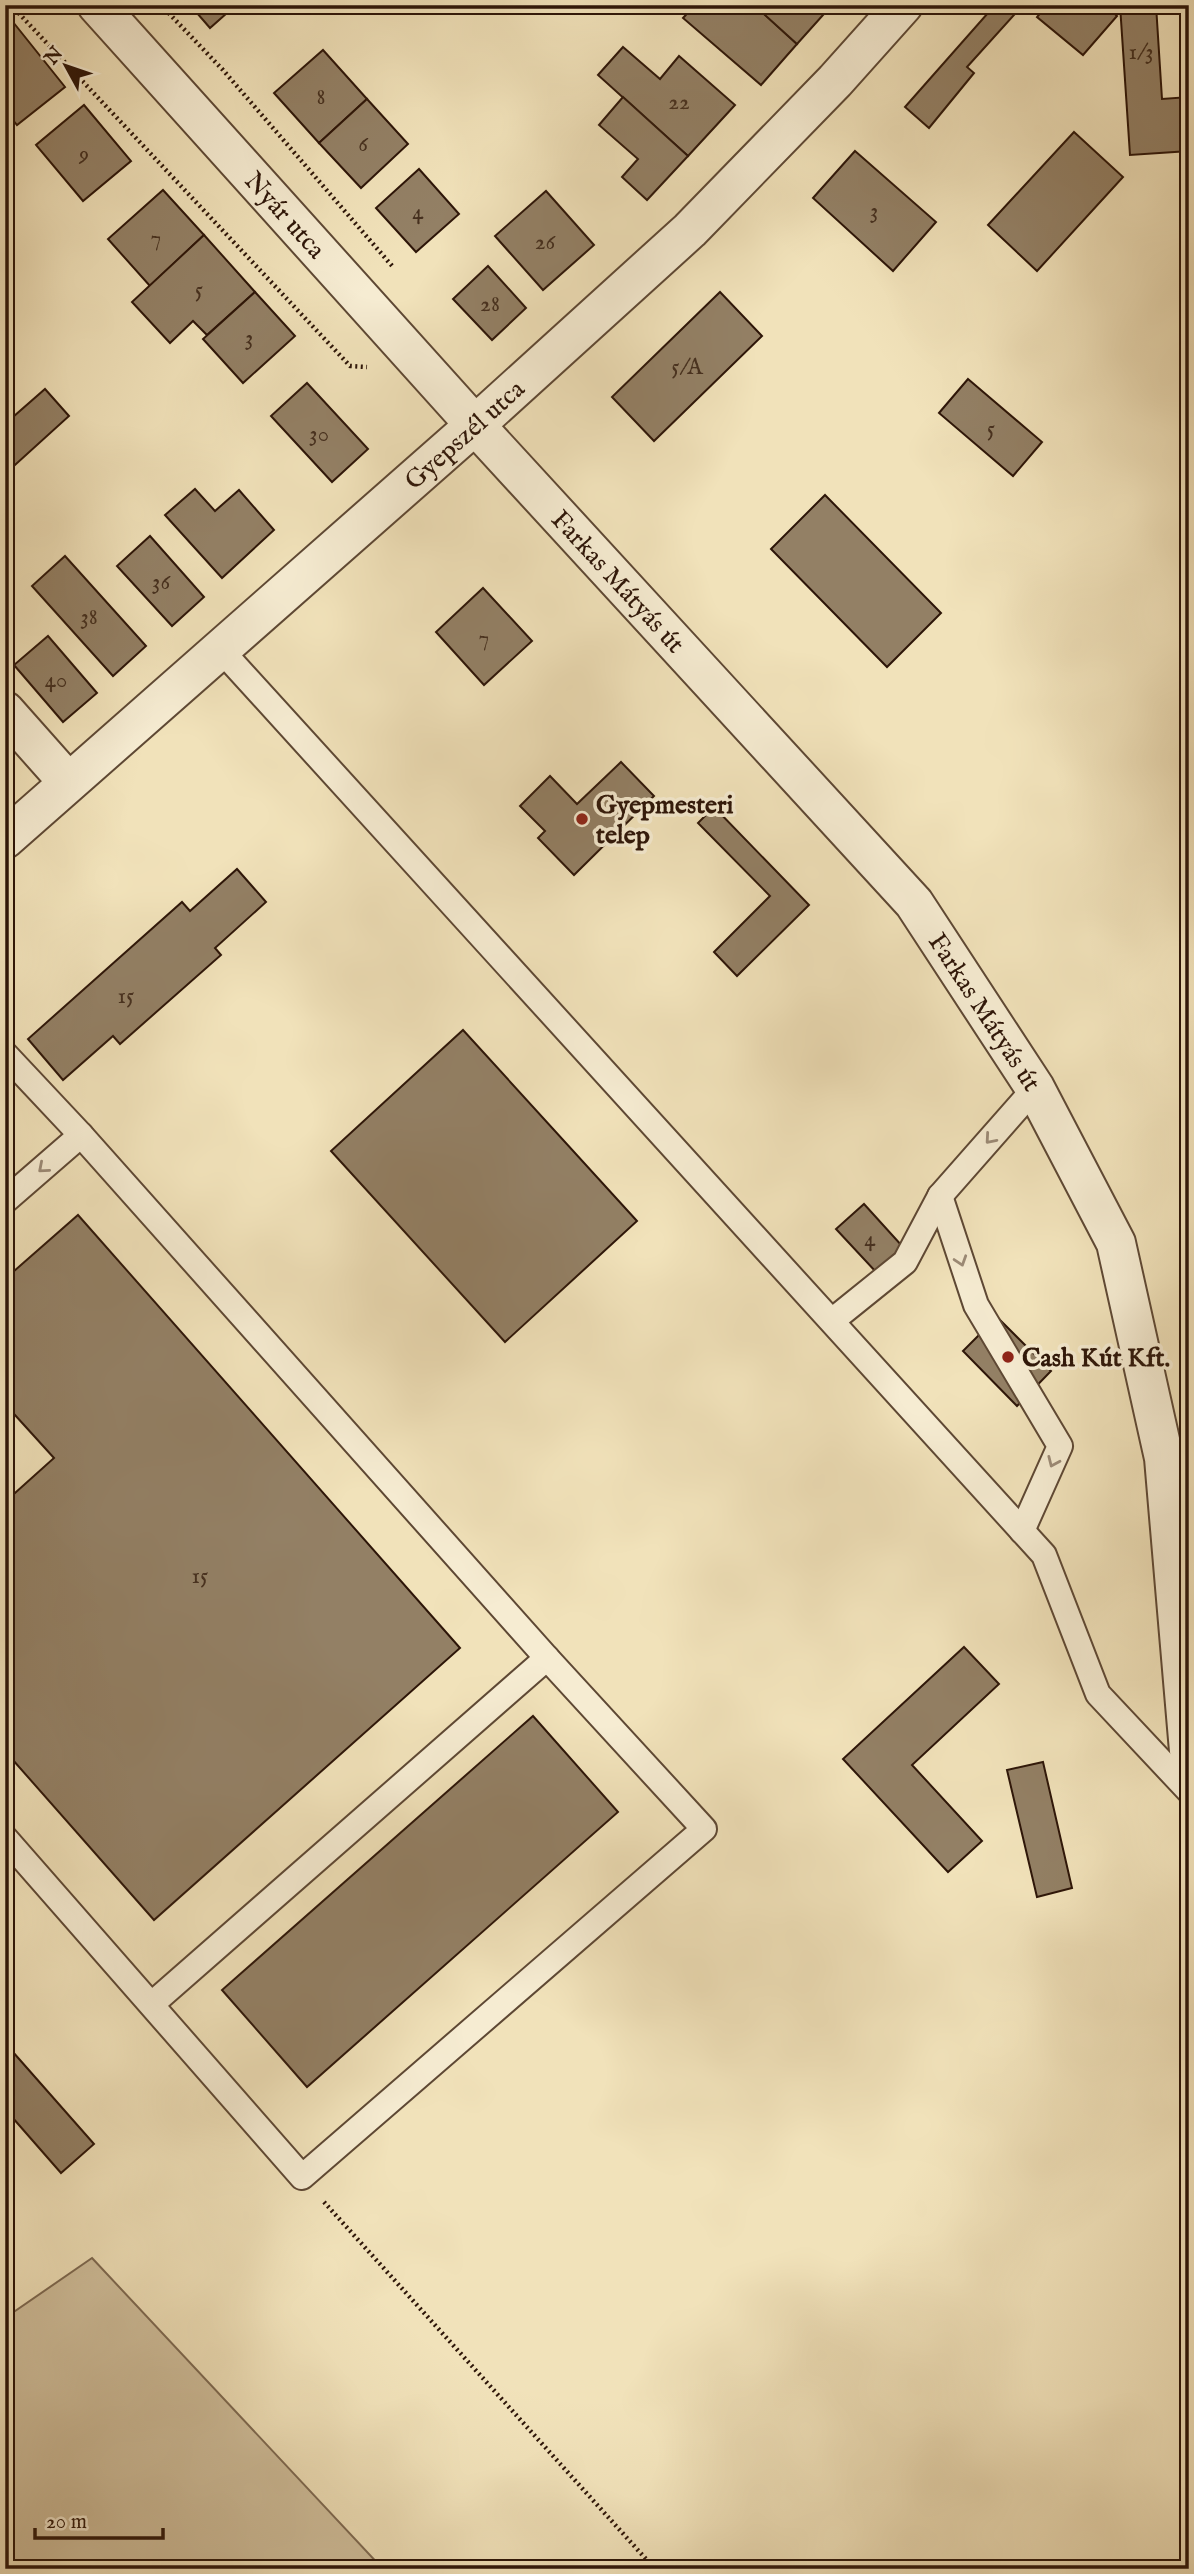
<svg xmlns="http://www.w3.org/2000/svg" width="1194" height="2574" font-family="'IM FELL English',serif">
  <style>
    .green { fill: #d0bf9c; stroke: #7e6a52; stroke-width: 2 }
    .building { fill: #938065; stroke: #2d1508; stroke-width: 2 }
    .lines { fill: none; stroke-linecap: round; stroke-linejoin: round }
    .service-casing { stroke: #5e4834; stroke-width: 28 }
    .minor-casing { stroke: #5e4834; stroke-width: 42 }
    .tertiary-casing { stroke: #5e4834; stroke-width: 42 }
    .path { stroke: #2d1508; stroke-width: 4.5; stroke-dasharray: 2 3.5; stroke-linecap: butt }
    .service { stroke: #f6ecd2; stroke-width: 24 }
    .minor { stroke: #f6ecd2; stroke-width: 38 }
    .tertiary { stroke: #f6ecd2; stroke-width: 38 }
    .oneway { stroke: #9c8b77 }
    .poi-dot { fill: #8f2418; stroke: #f6ecd2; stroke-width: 2.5 }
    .labels { text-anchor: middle; stroke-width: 7; stroke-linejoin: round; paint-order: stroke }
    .number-label { font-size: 23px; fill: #46301f }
    .street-label { font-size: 26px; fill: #2d1508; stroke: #f6ecd2 }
    .poi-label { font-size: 26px; font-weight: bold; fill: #2d1508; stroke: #f6ecd2; text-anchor: start }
  </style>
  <rect width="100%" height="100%" fill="#f1e2ba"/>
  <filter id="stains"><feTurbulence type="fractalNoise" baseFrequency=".00286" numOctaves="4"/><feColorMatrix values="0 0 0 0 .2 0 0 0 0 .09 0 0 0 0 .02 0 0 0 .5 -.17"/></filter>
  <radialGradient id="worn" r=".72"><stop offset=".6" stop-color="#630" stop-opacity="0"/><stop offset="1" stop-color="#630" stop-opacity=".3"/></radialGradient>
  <polygon class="green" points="92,2258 383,2569 5,2569 5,2318"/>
  <g class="building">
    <polygon points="190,5 236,5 210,28"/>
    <polygon points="695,5 754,5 797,44 761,85 683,18"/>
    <polygon points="754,5 832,5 797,44"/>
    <polygon points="995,5 1023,5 967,67 974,73 929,128 905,107"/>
    <polygon points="1047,5 1106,5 1117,16 1083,55 1037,17"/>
    <polygon points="1120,5 1156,5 1162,99 1189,97 1189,151 1130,155"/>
    <polygon points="5,12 65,87 17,125 5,110"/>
    <polygon points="623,47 660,79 679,56 735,105 688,156 598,75"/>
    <polygon points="323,50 367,99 319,143 274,93"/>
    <polygon points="623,97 688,156 647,200 622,177 638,159 599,125"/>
    <polygon points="367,99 408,144 361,188 319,143"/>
    <polygon points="84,105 131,161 83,201 36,145"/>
    <polygon points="1074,132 1123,177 1037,271 988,225"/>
    <polygon points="855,151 936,222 893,271 813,198"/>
    <polygon points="419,169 459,214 416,252 376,208"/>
    <polygon points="163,190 204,235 150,286 108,239"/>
    <polygon points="546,191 594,245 543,290 495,236"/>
    <polygon points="204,235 255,292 207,335 193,321 170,343 132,302"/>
    <polygon points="488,266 526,308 492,340 453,299"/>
    <polygon points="255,292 295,336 243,383 203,339"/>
    <polygon points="720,292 762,336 654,441 612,397"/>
    <polygon points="968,379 1042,442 1013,476 939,413"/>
    <polygon points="307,383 368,449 332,482 271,416"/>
    <polygon points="45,389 69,416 5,474 5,424"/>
    <polygon points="195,489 215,511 239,490 274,530 222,578 165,515"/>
    <polygon points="825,495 941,613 887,667 771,549"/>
    <polygon points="150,536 204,597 172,626 117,566"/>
    <polygon points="65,556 146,646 113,676 32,586"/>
    <polygon points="483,588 532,641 484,685 436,632"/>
    <polygon points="48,636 97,693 63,722 14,665"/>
    <polygon points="621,762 654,796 574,875 538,838 545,831 520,806 550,776 577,804"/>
    <polygon points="714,807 809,905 737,976 714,952 770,896 698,823"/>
    <polygon points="237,869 266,902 215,948 221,955 120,1044 113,1036 63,1080 28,1039 182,902 190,911"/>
    <polygon points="463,1030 637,1221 505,1342 331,1151"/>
    <polygon points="864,1204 903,1247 876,1272 836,1229"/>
    <polygon points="78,1215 460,1648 154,1920 5,1751 5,1502 54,1458 5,1404 5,1279"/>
    <polygon points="997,1317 1051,1371 1017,1406 963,1351"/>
    <polygon points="964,1647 999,1684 912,1765 982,1841 948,1872 843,1759"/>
    <polygon points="533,1716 618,1812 307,2087 222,1990"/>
    <polygon points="1043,1762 1072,1888 1037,1897 1007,1770"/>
    <polygon points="5,2043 94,2144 61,2173 5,2109"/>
  </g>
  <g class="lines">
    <g class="service-casing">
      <g id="service">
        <polyline points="221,650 1044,1555 1098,1694 1189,1791"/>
        <polyline points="5,1054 81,1135 547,1658 704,1829 302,2177 5,1838"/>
        <polyline points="940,1196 976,1305 1060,1446 1022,1531"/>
        <polyline points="5,1201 81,1135"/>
        <polyline points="833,1320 905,1262 940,1196 1035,1088"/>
        <polyline points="152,2004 547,1658"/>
      </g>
    </g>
    <g class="minor-casing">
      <g id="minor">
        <polyline points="5,711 68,782"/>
        <path id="s1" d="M5 839 475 425 690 230 835 81 903 5"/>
      </g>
    </g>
    <g class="tertiary-casing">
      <g id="tertiary">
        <path id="s2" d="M97 5 475 425 914 903 1035 1088 1116 1243 1164 1458 1189 1751"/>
      </g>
    </g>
    <g class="path">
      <polyline points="11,5 350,366 367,367"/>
      <polyline points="161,5 223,70 393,267"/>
      <polyline points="324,2202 655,2569"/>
    </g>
    <use href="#service" class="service"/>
    <use href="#minor" class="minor"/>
    <use href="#tertiary" class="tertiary"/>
  </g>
  <defs><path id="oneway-chevron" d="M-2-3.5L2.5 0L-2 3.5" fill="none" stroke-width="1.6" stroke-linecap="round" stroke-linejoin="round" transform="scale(1.75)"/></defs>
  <g class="oneway">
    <use href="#oneway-chevron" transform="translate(990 1139) rotate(131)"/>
    <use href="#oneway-chevron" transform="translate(43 1168) rotate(139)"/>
    <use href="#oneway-chevron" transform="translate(961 1261) rotate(72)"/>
    <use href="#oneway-chevron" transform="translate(1053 1462) rotate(114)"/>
  </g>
  <g class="poi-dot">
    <circle cx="582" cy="819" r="7"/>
    <circle cx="1008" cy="1357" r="7"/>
  </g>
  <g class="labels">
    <g class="number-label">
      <text x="1141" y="59">1/3</text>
      <text x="321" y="104">8</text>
      <text x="679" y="109">22</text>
      <text x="363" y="151">6</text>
      <text x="84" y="161">9</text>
      <text x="874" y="218">3</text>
      <text x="418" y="219">4</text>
      <text x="156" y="245">7</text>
      <text x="545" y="249">26</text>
      <text x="199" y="297">5</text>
      <text x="490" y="311">28</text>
      <text x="249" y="345">3</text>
      <text x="687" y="374">5/A</text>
      <text x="991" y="436">5</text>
      <text x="319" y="441">30</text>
      <text x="161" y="589">36</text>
      <text x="89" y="624">38</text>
      <text x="484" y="645">7</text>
      <text x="56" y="687">40</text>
      <text x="126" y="1003">15</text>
      <text x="870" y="1246">4</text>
      <text x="200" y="1583">15</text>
    </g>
    <g class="street-label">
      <text dy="9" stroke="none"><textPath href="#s2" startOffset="282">Nyár utca</textPath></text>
      <text dy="9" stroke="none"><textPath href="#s1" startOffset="612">Gyepszél utca</textPath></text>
      <text dy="9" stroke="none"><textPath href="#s2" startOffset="777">Farkas Mátyás út</textPath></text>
      <text dy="9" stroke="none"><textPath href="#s2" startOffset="1344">Farkas Mátyás út</textPath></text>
    </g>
    <g class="poi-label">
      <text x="596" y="813">Gyepmesteri<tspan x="596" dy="30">telep</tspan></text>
      <text x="1022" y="1366">Cash Kút Kft.</text>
    </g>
  </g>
  <rect width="1194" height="2574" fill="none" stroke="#f1e2ba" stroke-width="28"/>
  <rect x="7" y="7" width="1180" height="2560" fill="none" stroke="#2d1508" stroke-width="3.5"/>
  <rect x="14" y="14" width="1166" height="2546" fill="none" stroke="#2d1508" stroke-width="2"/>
  <g transform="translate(66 66) rotate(310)" stroke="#f6ecd2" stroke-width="5" paint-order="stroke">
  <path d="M0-5L12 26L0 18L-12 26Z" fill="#2d1508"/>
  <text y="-10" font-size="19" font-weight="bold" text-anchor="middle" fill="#2d1508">N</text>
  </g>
  <path d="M35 2528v10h128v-10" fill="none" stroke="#2d1508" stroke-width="3.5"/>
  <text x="46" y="2528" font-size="21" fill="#2d1508" stroke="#f6ecd2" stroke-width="5" paint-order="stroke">20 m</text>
  <rect width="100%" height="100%" filter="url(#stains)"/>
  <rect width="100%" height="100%" fill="url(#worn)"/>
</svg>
